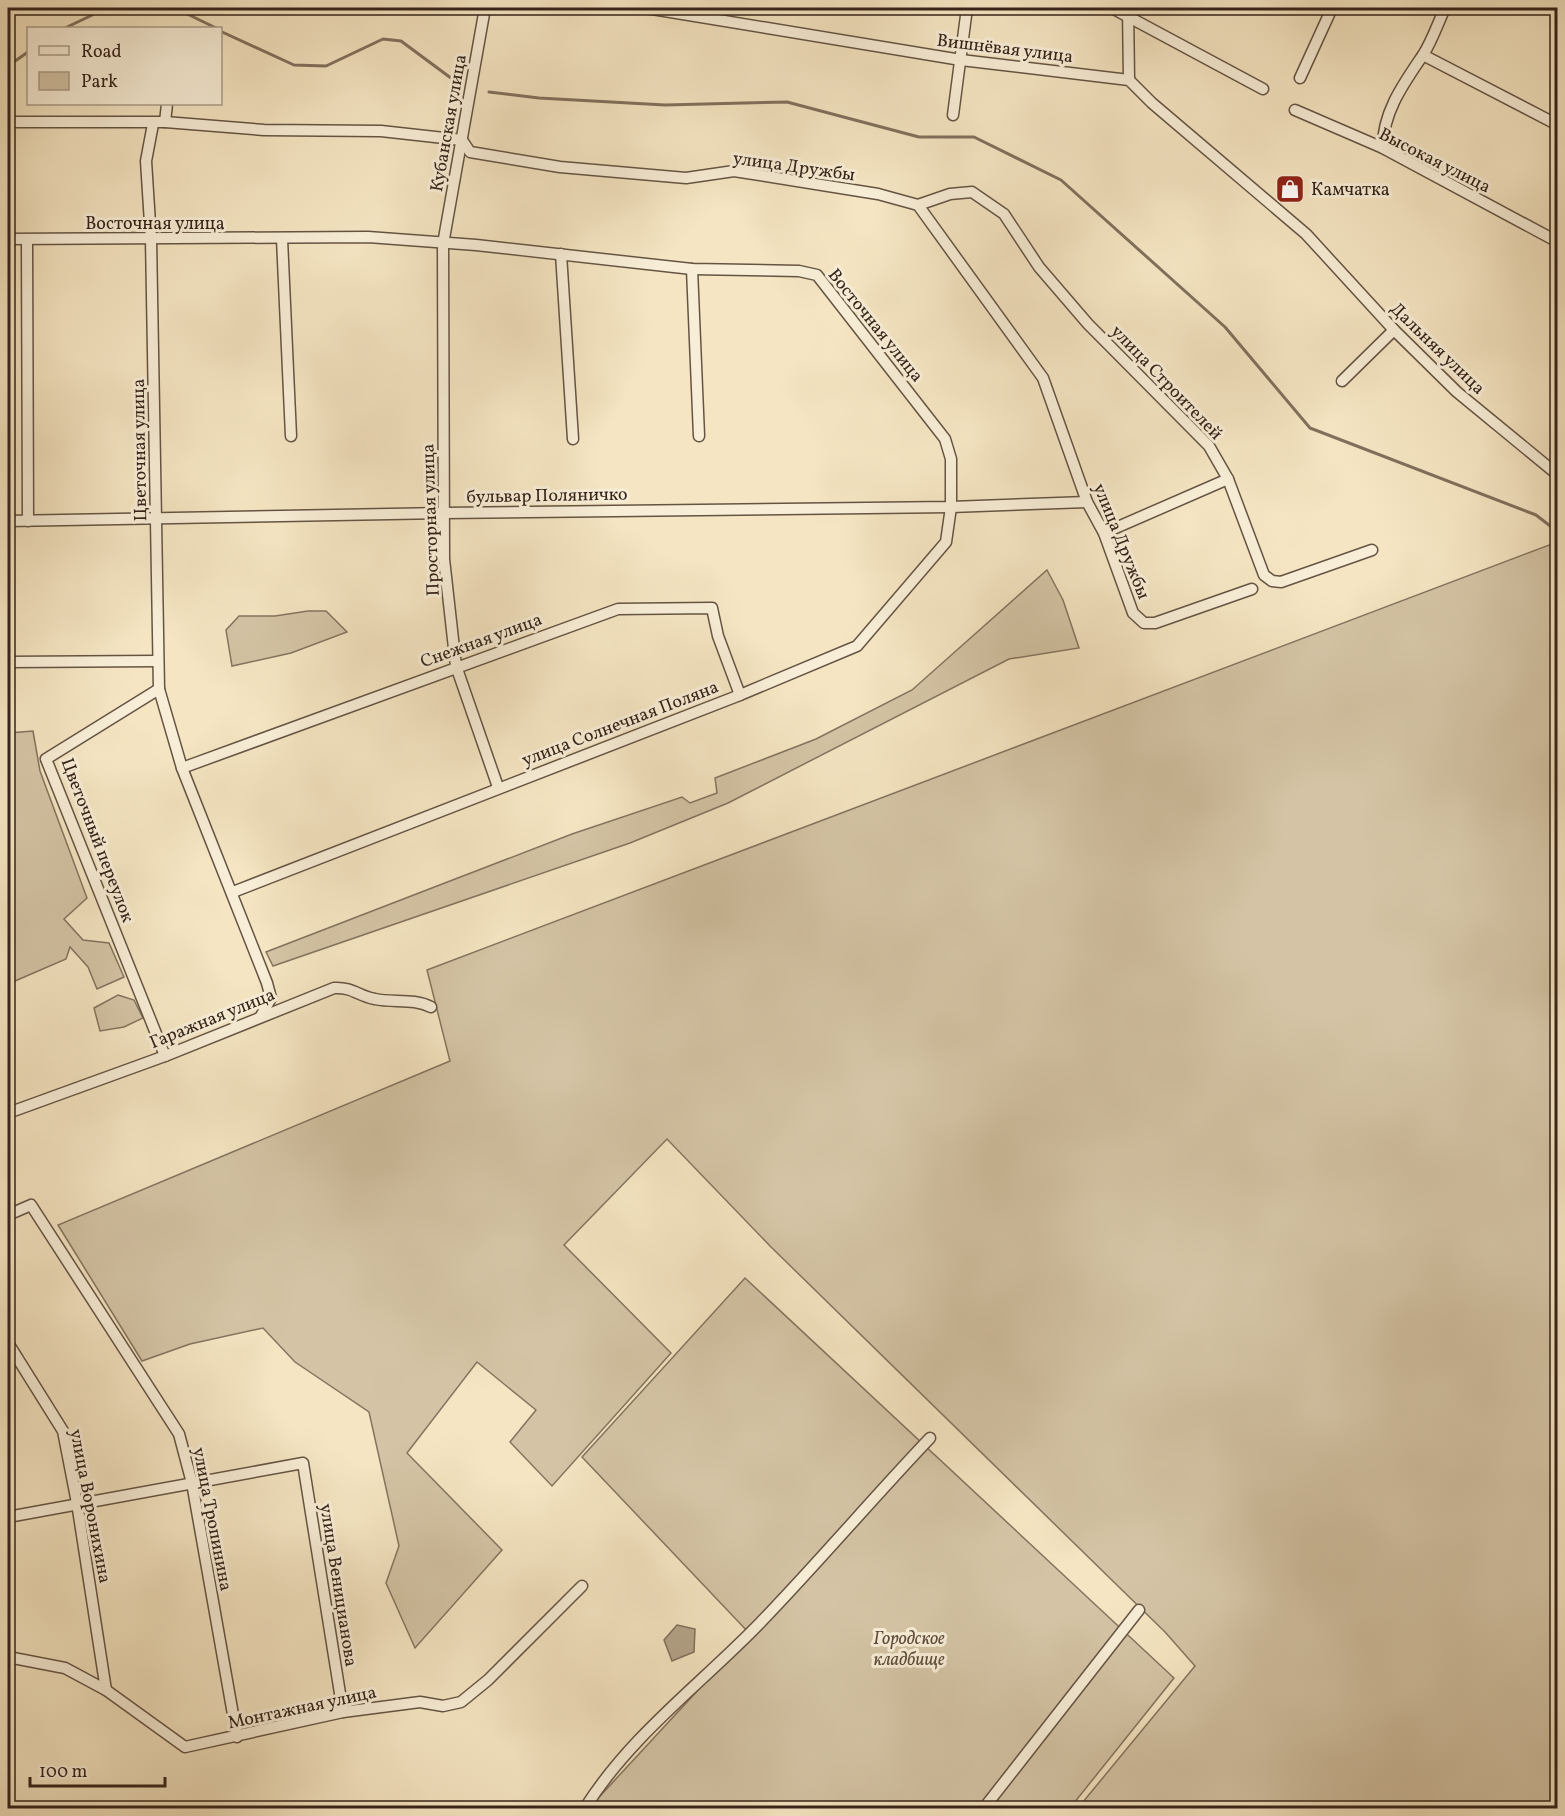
<svg xmlns="http://www.w3.org/2000/svg" width="1565" height="1816" font-family="Vollkorn,serif">
  <style>
    .green { fill: #d4c4a5; stroke: #847460; stroke-width: 1.5 }
    .water { fill: #b4a389; stroke: #81705d; stroke-width: 1.5 }
    .lines { fill: none; stroke-linecap: round; stroke-linejoin: round }
    .stream { stroke: #81705d; stroke-width: 3 }
    .minor-casing { stroke: #655444; stroke-width: 13 }
    .minor { stroke: #f8eed7; stroke-width: 10 }
    .labels { text-anchor: middle; stroke-width: 6; stroke-linejoin: round; paint-order: stroke }
    .street-label { font-size: 18px; fill: #35231a; stroke: #f8eed7 }
    .poi-label { font-size: 18px; fill: #35231a; stroke: #f8eed7; text-anchor: start }
    .park-label { font-size: 18px; font-style: italic; fill: #5d4b3d; stroke: #f8eed7 }
  </style>
  <rect width="100%" height="100%" fill="#f5e5c2"/>
  <filter id="stains"><feTurbulence type="fractalNoise" baseFrequency=".00333" numOctaves="4"/><feColorMatrix values="0 0 0 0 .2 0 0 0 0 .09 0 0 0 0 .02 0 0 0 .5 -.17"/></filter>
  <radialGradient id="worn" r=".72"><stop offset=".6" stop-color="#630" stop-opacity="0"/><stop offset="1" stop-color="#630" stop-opacity=".3"/></radialGradient>
  <g class="green">
    <polygon points="1557,542 1557,1808 1078,1808 1195,1666 1165,1632 770,1246 667,1139 564,1245 671,1353 552,1486 510,1442 536,1410 477,1362 407,1453 502,1550 415,1648 386,1583 399,1546 369,1412 295,1362 263,1328 190,1344 142,1361 58,1225 450,1061 427,970"/>
    <polygon points="1047,570 1063,600 1079,648 1009,659 728,803 630,843 273,966 266,952 572,834 682,797 690,803 717,793 715,778 816,739 912,690"/>
    <polygon points="308,611 326,611 347,632 291,653 232,666 226,630 239,616 275,616"/>
    <polygon points="33,731 40,771 87,898 64,919 83,940 109,943 124,977 97,989 88,967 70,947 66,959 8,984 8,733"/>
    <polygon points="118,995 134,1000 143,1018 124,1027 100,1031 94,1008"/>
    <polygon points="745,1278 1174,1678 1070,1808 589,1808 750,1634 582,1457"/>
  </g>
  <polygon class="water" points="677,1625 695,1629 694,1652 672,1661 664,1640"/>
  <g class="lines">
    <g class="stream">
      <polyline points="175,8 216,28"/>
      <polyline points="65,28 107,8"/>
      <polyline points="220,31 294,65 326,66 383,39 401,41 459,84"/>
      <polyline points="8,66 28,52"/>
      <polyline points="489,92 539,98 665,105 787,102 919,137 974,137 1061,180 1225,327 1310,428 1536,515 1558,532"/>
    </g>
    <g class="minor-casing">
      <g id="minor">
        <polyline points="485,8 443,244 444,559 456,666 498,787"/>
        <polyline points="646,8 961,60 1129,80 1152,103 1306,234 1394,330 1457,392 1558,475"/>
        <polyline points="1112,8 1263,89"/>
        <polyline points="1128,8 1129,80"/>
        <polyline points="1423,55 1558,125"/>
        <polyline points="1300,78 1332,8"/>
        <polyline points="1295,110 1383,148 1558,242"/>
        <polyline points="953,115 967,8"/>
        <polyline points="8,122 165,122 264,130 381,131 462,140 470,152 560,167 686,178 734,171 878,194 918,205 1043,378 1087,502 1104,533 1133,613 1144,623 1155,623 1252,589"/>
        <polyline points="165,122 167,104"/>
        <polyline points="153,124 146,161 151,239 159,689 182,768 267,983 271,998 261,1016"/>
        <path d="M1383 148C1382 113 1404 83 1423 55 1432 41 1438 23 1445 8"/>
        <polyline points="918,205 950,194 972,192 1004,214 1039,267 1088,324 1209,446 1228,479 1264,575 1272,581 1281,582 1372,550"/>
        <polyline points="8,239 368,237 476,245 692,269 799,271 817,275 945,439 951,459 951,507 946,542 857,646 740,695 233,892"/>
        <polyline points="282,239 291,436"/>
        <polyline points="27,241 28,521"/>
        <polyline points="561,254 573,439"/>
        <polyline points="692,269 699,436"/>
        <polyline points="1342,381 1394,330"/>
        <polyline points="8,521 444,513 951,507 1087,502"/>
        <polyline points="1104,533 1228,479"/>
        <polyline points="8,662 157,661"/>
        <polyline points="159,689 46,759 165,1056"/>
        <polyline points="182,768 618,609 712,608 718,636 740,695"/>
        <path d="M8 1113 165 1056 334 988C353 987 358 996 375 999 393 1003 414 998 431 1007"/>
        <polyline points="8,1215 31,1205 179,1434 192,1483 237,1737"/>
        <polyline points="8,1343 63,1431 77,1503 106,1690"/>
        <polyline points="8,1517 303,1463 343,1712"/>
        <polyline points="8,1657 65,1668 106,1690 185,1747 343,1712 420,1702 443,1706 461,1702 488,1680 582,1586"/>
        <path d="M585 1808C630 1736 701 1684 760 1623 818 1563 872 1499 930 1438"/>
        <polyline points="984,1808 1139,1610"/>
      </g>
    </g>
    <use href="#minor" class="minor"/>
  </g>
  <defs>
    <g id="shop-square" transform="scale(1.5)"><rect x="-9" y="-9" width="18" height="18" rx="4" fill="#8f2418" stroke="#f8eed7"/><path d="M-5-2.5h2.3a2.7 3.5 0 0 1 5.4 0H5L5.5 6h-11ZM-1.5-2.5h3a1.5 2.3 0 0 0-3 0Z" fill="#fff"/></g>
  </defs>
  <g fill-rule="evenodd">
    <use href="#shop-square" x="1290" y="189"/>
  </g>
  <g class="labels">
    <g class="street-label">
      <text transform="translate(1005 48) rotate(7)" y="6">Вишнёвая улица</text>
      <text transform="translate(448 123) rotate(-80)" y="6">Кубанская улица</text>
      <text transform="translate(1435 160) rotate(27)" y="6">Высокая улица</text>
      <text transform="translate(794 166) rotate(8)" y="6">улица Дружбы</text>
      <text x="155" y="229">Восточная улица</text>
      <text transform="translate(876 325) rotate(51)" y="6">Восточная улица</text>
      <text transform="translate(1438 348) rotate(44)" y="6">Дальняя улица</text>
      <text transform="translate(1167 382) rotate(46)" y="6">улица Строителей</text>
      <text transform="translate(139 450) rotate(-91)" y="6">Цветочная улица</text>
      <text transform="translate(547 495) rotate(-1)" y="6">бульвар Поляничко</text>
      <text transform="translate(430 520) rotate(-92)" y="6">Просторная улица</text>
      <text transform="translate(1122 541) rotate(68)" y="6">улица Дружбы</text>
      <text transform="translate(481 640) rotate(-20)" y="6">Снежная улица</text>
      <text transform="translate(620 723) rotate(-21)" y="6">улица Солнечная Поляна</text>
      <text transform="translate(98 840) rotate(69)" y="6">Цветочный переулок</text>
      <text transform="translate(212 1018) rotate(-22)" y="6">Гаражная улица</text>
      <text transform="translate(91 1506) rotate(79)" y="6">улица Воронихина</text>
      <text transform="translate(213 1519) rotate(79)" y="6">улица Тропинина</text>
      <text transform="translate(339 1585) rotate(81)" y="6">улица Веницианова</text>
      <text transform="translate(302 1707) rotate(-12)" y="6">Монтажная улица</text>
    </g>
    <g class="poi-label">
      <text x="1311" y="195">Камчатка</text>
    </g>
    <g class="park-label">
      <text x="909" y="1644">Городское<tspan x="909" dy="21">кладбище</tspan></text>
    </g>
  </g>
  <rect width="1565" height="1816" fill="none" stroke="#f5e5c2" stroke-width="30"/>
  <rect x="9" y="9" width="1547" height="1798" fill="none" stroke="#35231a" stroke-width="3"/>
  <rect x="15" y="15" width="1535" height="1786" fill="none" stroke="#35231a" stroke-width="1.5"/>
  <rect x="27" y="27" width="195" height="78" fill="#f8eed7" stroke="#aa9d8b" stroke-width="1.5"/>
  <rect x="39" y="46" width="30" height="9" fill="#f8eed7" stroke="#aa9d8b" stroke-width="1.5"/>
  <text x="81" y="57" font-size="18" fill="#35231a">Road</text>
  <rect x="39" y="72" width="30" height="18" fill="#d4c4a5" stroke="#aa9d8b" stroke-width="1.5"/>
  <text x="81" y="87" font-size="18" fill="#35231a">Park</text>
  <path d="M30 1777v9h135v-9" fill="none" stroke="#35231a" stroke-width="3"/>
  <text x="39" y="1777" font-size="18" fill="#35231a" stroke="#f8eed7" stroke-width="4.5" paint-order="stroke">100 m</text>
  <rect width="100%" height="100%" filter="url(#stains)"/>
  <rect width="100%" height="100%" fill="url(#worn)"/>
</svg>
